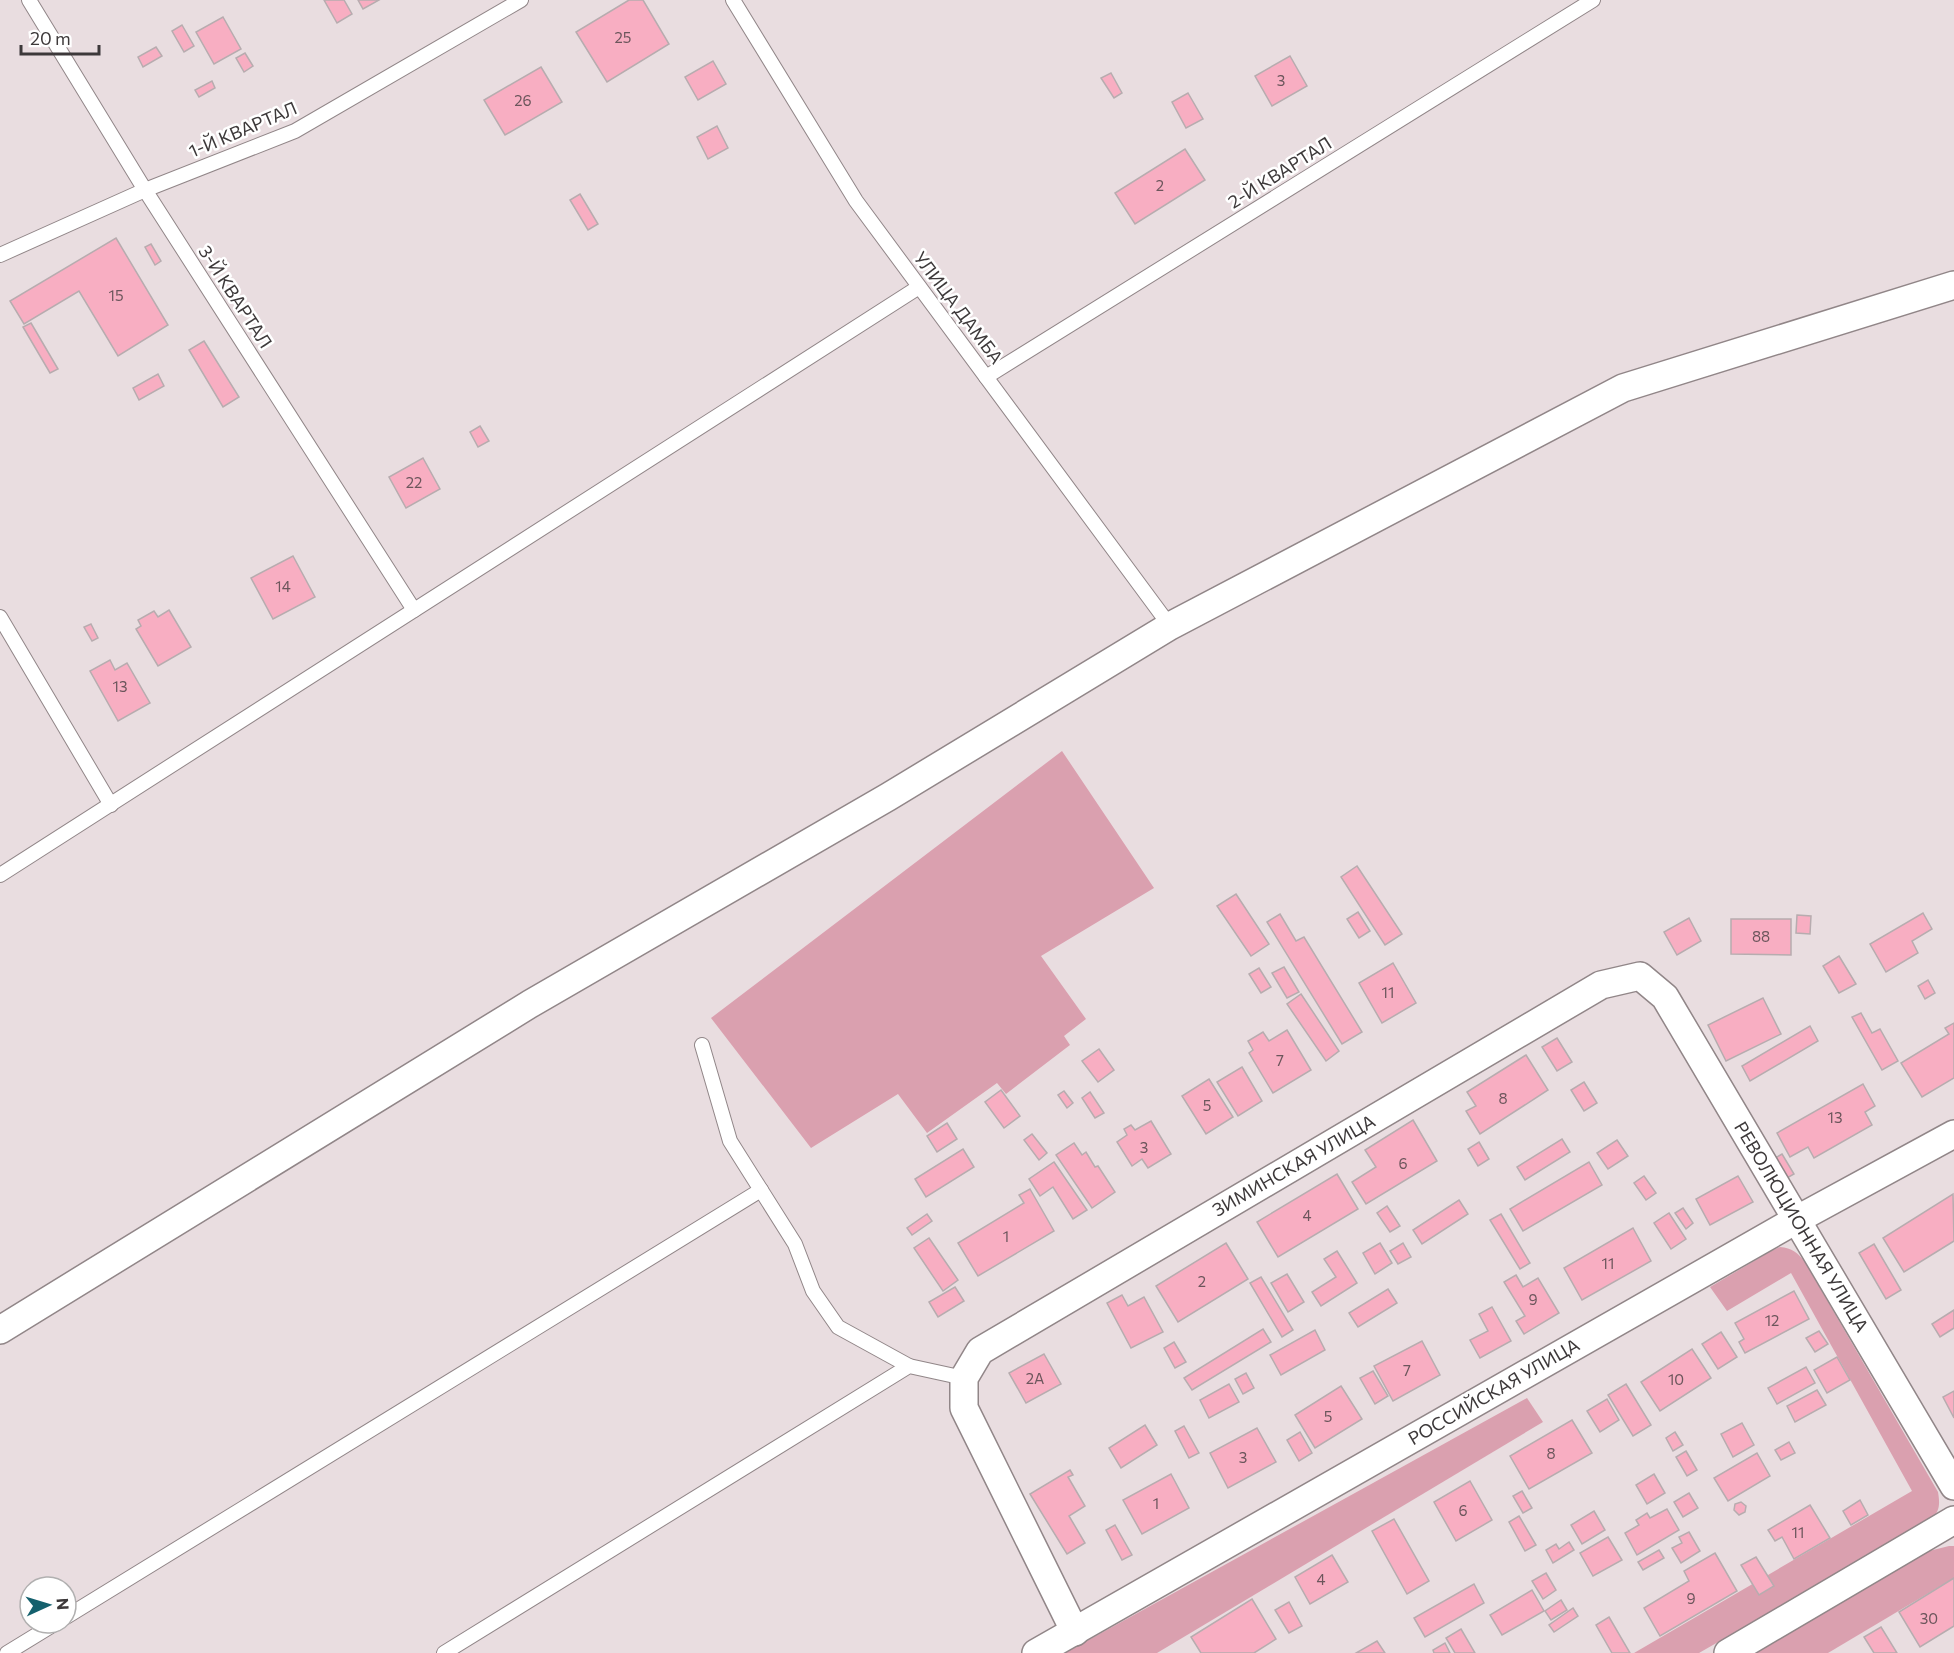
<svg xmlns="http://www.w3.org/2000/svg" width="1954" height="1653" font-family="Commissioner,sans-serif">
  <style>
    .green { fill: #daa0af }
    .building { fill: #f8aec2; stroke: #b7acaf; stroke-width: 1.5 }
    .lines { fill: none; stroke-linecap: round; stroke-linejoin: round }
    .service-casing { stroke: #918688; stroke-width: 16 }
    .minor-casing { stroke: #918688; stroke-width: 30 }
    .service { stroke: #fff; stroke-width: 14 }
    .minor { stroke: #fff; stroke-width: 27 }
    .labels { text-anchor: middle; stroke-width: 5; stroke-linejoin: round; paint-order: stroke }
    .number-label { font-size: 15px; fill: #6c565c }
    .street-label { font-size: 18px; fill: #3d393a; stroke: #fff }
  </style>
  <rect width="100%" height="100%" fill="#e9dde0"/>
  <g class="green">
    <polygon points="1062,751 1154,888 1041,956 1086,1019 1064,1036 1070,1045 1006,1094 997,1083 927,1133 898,1094 811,1148 711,1018"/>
    <path d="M1780 1247C1792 1248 1798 1253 1805 1262L1938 1492C1940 1504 1940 1511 1931 1520L1699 1653H1634L1912 1491 1791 1273 1727 1311 1710 1287 1771 1251Z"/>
    <polygon points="1527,1398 1543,1422 1157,1653 1065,1653"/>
    <polygon points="1949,1546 1954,1546 1954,1578 1828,1653 1751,1653 1929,1551"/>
  </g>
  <g class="building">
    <polygon points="324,0 344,0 352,14 337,23"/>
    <polygon points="358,0 379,0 363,9"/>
    <polygon points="629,0 643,0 669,44 607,82 576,32"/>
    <polygon points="223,17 241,49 214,64 196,32"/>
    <polygon points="182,25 194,46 184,52 172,31"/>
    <polygon points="156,47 162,56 143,67 138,57"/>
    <polygon points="245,53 253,66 244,72 236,58"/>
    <polygon points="1290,56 1307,86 1272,106 1255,76"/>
    <polygon points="713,61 726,84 698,100 685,77"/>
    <polygon points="541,67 562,102 505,135 484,100"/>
    <polygon points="1111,73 1122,93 1114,98 1101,78"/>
    <polygon points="212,81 215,88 199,97 195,90"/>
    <polygon points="1188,93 1203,119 1186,128 1172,102"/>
    <polygon points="717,126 728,148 708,159 697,137"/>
    <polygon points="1185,149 1205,180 1135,224 1115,193"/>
    <polygon points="580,194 598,224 588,230 570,200"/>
    <polygon points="116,238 168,325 118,356 79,291 24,324 10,301"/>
    <polygon points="151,244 161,261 155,265 145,247"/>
    <polygon points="31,323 58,369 50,373 23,327"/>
    <polygon points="204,341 239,397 223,407 189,350"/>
    <polygon points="158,374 164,386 139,400 133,388"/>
    <polygon points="480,426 489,441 478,447 470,432"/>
    <polygon points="423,458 440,489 406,508 389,477"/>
    <polygon points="293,556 315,597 273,619 251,578"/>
    <polygon points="169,610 191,647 158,666 136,629 141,626 138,620 154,611 158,617"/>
    <polygon points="91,624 98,638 92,641 84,627"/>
    <polygon points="110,660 115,670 127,663 150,703 118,721 90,671"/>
    <polygon points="1357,866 1402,934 1385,945 1341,877"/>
    <polygon points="1236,894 1269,944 1251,956 1217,906"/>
    <polygon points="1358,912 1370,931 1359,938 1347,919"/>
    <polygon points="1923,913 1932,929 1912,941 1918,953 1886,972 1870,944"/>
    <polygon points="1280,914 1296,941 1304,937 1362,1032 1342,1044 1267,922"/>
    <polygon points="1797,915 1811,916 1810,934 1796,933"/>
    <polygon points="1689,918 1701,941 1677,955 1664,932"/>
    <polygon points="1731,919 1791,919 1791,955 1731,954"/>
    <polygon points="1839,956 1856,984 1839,993 1823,966"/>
    <polygon points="1393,963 1416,1003 1382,1023 1359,983"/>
    <polygon points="1284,967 1299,992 1287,998 1272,973"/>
    <polygon points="1259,968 1271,987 1261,993 1249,974"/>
    <polygon points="1928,980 1935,993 1925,999 1918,986"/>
    <polygon points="1301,994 1339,1051 1326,1061 1287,1004"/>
    <polygon points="1763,998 1781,1034 1726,1061 1708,1025"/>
    <polygon points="1861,1013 1872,1033 1880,1029 1898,1061 1882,1070 1852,1017"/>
    <polygon points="1954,1023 1954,1078 1922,1097 1901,1063 1949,1034 1945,1028"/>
    <polygon points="1810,1026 1818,1041 1750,1081 1742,1066"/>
    <polygon points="1287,1030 1311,1070 1273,1093 1249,1053 1253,1050 1248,1041 1263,1032 1269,1041"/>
    <polygon points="1557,1038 1572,1062 1557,1071 1542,1047"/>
    <polygon points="1099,1049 1114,1070 1098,1082 1082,1061"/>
    <polygon points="1526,1055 1548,1090 1480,1134 1466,1111 1476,1106 1467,1092"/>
    <polygon points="1242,1067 1262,1101 1238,1116 1217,1082"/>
    <polygon points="1209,1079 1233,1117 1206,1134 1182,1096"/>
    <polygon points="1584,1082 1597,1103 1584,1111 1571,1090"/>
    <polygon points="1863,1084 1875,1106 1865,1112 1872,1125 1814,1158 1808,1147 1790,1157 1777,1133"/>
    <polygon points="1001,1090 1020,1116 1004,1128 985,1102"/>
    <polygon points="1064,1091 1073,1103 1067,1108 1058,1095"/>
    <polygon points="1090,1092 1104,1113 1095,1118 1082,1098"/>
    <polygon points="1413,1120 1437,1161 1366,1204 1352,1182 1376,1167 1365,1150"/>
    <polygon points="1151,1121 1171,1154 1148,1168 1142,1159 1132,1166 1117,1142 1127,1135 1124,1129 1131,1125 1135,1130"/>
    <polygon points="947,1123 957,1139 937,1152 927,1136"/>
    <polygon points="1032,1134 1047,1153 1039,1160 1024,1140"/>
    <polygon points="1562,1139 1570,1152 1525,1180 1517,1167"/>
    <polygon points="1617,1140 1628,1156 1608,1169 1597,1153"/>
    <polygon points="1479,1142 1489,1159 1478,1166 1468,1149"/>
    <polygon points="1074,1143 1082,1155 1086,1152 1095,1167 1098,1166 1115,1192 1092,1208 1056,1155"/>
    <polygon points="963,1149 974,1167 926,1197 915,1179"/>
    <polygon points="1782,1154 1794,1174 1780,1182 1769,1162"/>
    <polygon points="1054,1162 1087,1210 1073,1219 1053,1187 1040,1196 1029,1179"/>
    <polygon points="1589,1162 1602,1185 1523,1231 1510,1209"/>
    <polygon points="1337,1174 1358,1209 1278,1257 1257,1222"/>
    <polygon points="1644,1176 1656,1193 1646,1200 1634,1183"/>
    <polygon points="1738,1176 1753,1202 1710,1225 1696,1199"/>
    <polygon points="1030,1189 1054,1231 978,1276 958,1243 1024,1203 1019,1195"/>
    <polygon points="1953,1194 1954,1241 1904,1272 1883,1238"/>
    <polygon points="1459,1200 1468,1214 1422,1244 1413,1230"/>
    <polygon points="1387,1206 1400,1226 1390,1232 1377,1213"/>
    <polygon points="1683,1208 1693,1223 1686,1229 1675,1213"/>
    <polygon points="1669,1213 1686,1239 1671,1249 1654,1223"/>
    <polygon points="927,1214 932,1221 912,1235 907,1228"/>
    <polygon points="1501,1214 1530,1263 1520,1269 1490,1220"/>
    <polygon points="1633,1228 1651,1261 1582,1300 1564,1268"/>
    <polygon points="929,1238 958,1280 943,1291 914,1248"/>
    <polygon points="1226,1243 1248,1279 1178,1322 1156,1286"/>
    <polygon points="1380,1243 1392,1263 1375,1274 1363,1253"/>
    <polygon points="1403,1243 1411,1257 1398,1264 1390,1251"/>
    <polygon points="1874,1244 1901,1290 1886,1299 1859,1253"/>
    <polygon points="1337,1251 1357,1283 1321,1306 1312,1292 1336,1277 1324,1259"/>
    <polygon points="1287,1274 1304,1302 1288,1312 1271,1283"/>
    <polygon points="1516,1275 1523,1287 1538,1278 1559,1313 1524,1334 1516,1321 1525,1316 1504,1282"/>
    <polygon points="1261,1277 1293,1330 1282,1337 1250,1283"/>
    <polygon points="955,1287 964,1301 938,1317 929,1302"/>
    <polygon points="1388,1289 1397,1303 1358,1327 1349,1313"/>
    <polygon points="1794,1291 1809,1319 1745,1353 1739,1342 1744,1339 1735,1323"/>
    <polygon points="1122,1295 1128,1306 1144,1297 1163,1332 1131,1348 1107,1303"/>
    <polygon points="1492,1307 1511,1341 1480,1358 1470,1340 1488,1331 1479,1314"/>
    <polygon points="1954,1310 1954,1328 1940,1337 1932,1324"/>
    <polygon points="1263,1329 1271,1342 1192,1390 1184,1378"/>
    <polygon points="1315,1330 1325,1350 1281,1375 1270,1355"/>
    <polygon points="1819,1331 1828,1344 1815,1352 1806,1338"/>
    <polygon points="1721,1332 1737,1357 1718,1369 1702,1344"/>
    <polygon points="1422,1341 1440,1375 1393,1401 1374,1366"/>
    <polygon points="1174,1342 1186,1362 1175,1368 1164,1348"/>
    <polygon points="1692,1349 1711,1378 1660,1411 1641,1382"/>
    <polygon points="1044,1354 1061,1384 1026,1403 1009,1373"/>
    <polygon points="1837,1357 1850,1380 1827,1393 1814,1370"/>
    <polygon points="1806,1367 1815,1383 1777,1404 1768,1388"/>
    <polygon points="1373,1371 1388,1396 1375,1404 1360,1378"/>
    <polygon points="1246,1373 1254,1388 1243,1394 1235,1379"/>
    <polygon points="1229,1384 1239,1402 1209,1418 1200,1400"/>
    <polygon points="1626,1384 1651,1425 1633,1436 1608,1395"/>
    <polygon points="1341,1386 1362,1419 1315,1448 1295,1415"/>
    <polygon points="1817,1390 1826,1405 1795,1422 1787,1406"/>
    <polygon points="1954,1391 1954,1418 1943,1397"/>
    <polygon points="1607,1399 1619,1420 1600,1432 1587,1411"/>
    <polygon points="1572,1420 1592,1453 1529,1489 1510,1456"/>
    <polygon points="1742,1423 1754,1445 1733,1457 1721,1434"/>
    <polygon points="1145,1425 1157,1445 1121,1468 1109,1448"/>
    <polygon points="1184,1426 1199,1453 1189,1458 1175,1431"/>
    <polygon points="1257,1428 1276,1462 1228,1488 1210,1453"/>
    <polygon points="1300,1432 1312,1453 1299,1461 1287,1440"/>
    <polygon points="1675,1432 1683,1445 1673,1451 1666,1438"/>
    <polygon points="1789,1442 1795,1453 1781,1460 1775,1450"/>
    <polygon points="1686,1451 1697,1470 1687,1476 1676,1457"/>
    <polygon points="1757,1453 1770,1476 1728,1501 1714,1478"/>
    <polygon points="1070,1470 1073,1475 1068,1477 1085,1506 1069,1516 1085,1543 1067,1554 1030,1494"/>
    <polygon points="1171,1474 1189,1508 1142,1534 1123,1500"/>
    <polygon points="1654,1474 1665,1493 1647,1504 1636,1485"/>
    <polygon points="1470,1481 1492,1520 1456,1541 1434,1502"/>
    <polygon points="1522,1491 1532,1508 1523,1513 1513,1496"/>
    <polygon points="1689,1493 1698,1508 1683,1517 1674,1502"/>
    <polygon points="1860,1500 1868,1515 1851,1525 1843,1511"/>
    <polygon points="1741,1502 1746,1506 1745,1512 1739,1515 1734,1510 1735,1504"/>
    <polygon points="1810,1505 1830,1538 1794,1559 1782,1537 1775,1541 1768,1530"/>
    <polygon points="1667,1509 1679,1530 1637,1555 1625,1533 1639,1525 1636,1520 1647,1513 1650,1518"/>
    <polygon points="1594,1511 1605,1530 1582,1544 1571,1525"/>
    <polygon points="1519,1516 1536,1545 1525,1551 1509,1522"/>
    <polygon points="1394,1519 1429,1581 1407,1594 1372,1531"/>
    <polygon points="1115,1525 1132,1555 1122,1560 1106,1530"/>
    <polygon points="1689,1532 1700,1551 1681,1563 1672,1548 1682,1543 1679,1537"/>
    <polygon points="1608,1537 1622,1560 1593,1576 1580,1553"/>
    <polygon points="1569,1542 1574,1550 1553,1563 1546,1550 1556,1544 1559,1549"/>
    <polygon points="1659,1550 1664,1558 1643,1570 1638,1562"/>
    <polygon points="1715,1553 1737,1591 1660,1636 1644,1608 1689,1581 1684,1571"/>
    <polygon points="1332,1555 1348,1582 1310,1604 1295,1577"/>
    <polygon points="1756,1557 1774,1586 1759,1595 1741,1565"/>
    <polygon points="1546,1573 1556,1590 1543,1599 1532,1581"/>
    <polygon points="1954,1578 1954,1626 1920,1647 1899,1612"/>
    <polygon points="1474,1584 1484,1603 1425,1637 1414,1618"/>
    <polygon points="1532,1590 1544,1611 1502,1635 1490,1615"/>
    <polygon points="1252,1599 1276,1639 1254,1653 1201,1653 1191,1637"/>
    <polygon points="1561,1600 1567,1610 1551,1620 1545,1611"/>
    <polygon points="1289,1602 1302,1626 1289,1633 1275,1610"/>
    <polygon points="1573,1608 1578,1616 1554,1632 1549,1625"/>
    <polygon points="1609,1617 1630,1653 1612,1653 1596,1625"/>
    <polygon points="1881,1627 1897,1653 1874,1653 1864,1637"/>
    <polygon points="1461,1629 1475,1653 1455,1653 1446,1638"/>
    <polygon points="1377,1641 1385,1653 1356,1653"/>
    <polygon points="1445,1643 1450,1653 1434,1653 1433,1650"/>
  </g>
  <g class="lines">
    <g class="service-casing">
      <g id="service">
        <polyline points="29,0 145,190 414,610"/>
        <polyline points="733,0 856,201 1170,626"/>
        <polyline points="0,255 145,190 295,131 521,0"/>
        <polyline points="986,377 1593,0"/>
        <polyline points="0,617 111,805"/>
        <polyline points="0,875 919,287"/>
        <polyline points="702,1045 730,1141 795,1244 813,1291 838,1327 909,1366"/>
        <polyline points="66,1617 761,1190"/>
        <polyline points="7,1653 56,1623"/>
        <polyline points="444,1653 909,1366 964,1378"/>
      </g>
    </g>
    <g class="minor-casing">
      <g id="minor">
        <polyline points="0,1330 530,1004 888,797 1170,626 1623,388 1954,285"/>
        <polyline points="1075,1632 964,1408 964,1378 980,1351 1601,985 1640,976 1665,997 1954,1486"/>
        <polyline points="1036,1653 1796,1220 1954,1134"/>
        <polyline points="1728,1653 1954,1520"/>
      </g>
    </g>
    <use href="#service" class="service"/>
    <use href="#minor" class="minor"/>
  </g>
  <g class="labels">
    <g class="number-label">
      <text x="623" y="43">25</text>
      <text x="1281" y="86">3</text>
      <text x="523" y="106">26</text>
      <text x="1160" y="191">2</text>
      <text x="116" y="301">15</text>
      <text x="414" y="488">22</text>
      <text x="283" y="592">14</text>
      <text x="120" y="692">13</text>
      <text x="1761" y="942">88</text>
      <text x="1388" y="998">11</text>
      <text x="1280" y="1066">7</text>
      <text x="1503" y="1104">8</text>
      <text x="1207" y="1111">5</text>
      <text x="1835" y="1123">13</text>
      <text x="1144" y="1153">3</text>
      <text x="1403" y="1169">6</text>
      <text x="1307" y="1221">4</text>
      <text x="1006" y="1242">1</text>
      <text x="1608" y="1269">11</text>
      <text x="1202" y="1287">2</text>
      <text x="1533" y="1305">9</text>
      <text x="1772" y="1326">12</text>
      <text x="1407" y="1376">7</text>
      <text x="1035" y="1384">2А</text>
      <text x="1676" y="1385">10</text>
      <text x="1328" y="1422">5</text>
      <text x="1551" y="1459">8</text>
      <text x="1243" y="1463">3</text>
      <text x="1156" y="1509">1</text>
      <text x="1463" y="1516">6</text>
      <text x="1798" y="1538">11</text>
      <text x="1321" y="1585">4</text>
      <text x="1691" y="1604">9</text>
      <text x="1929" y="1624">30</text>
    </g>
    <g class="street-label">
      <text transform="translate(243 130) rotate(-23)" y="6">1-Й КВАРТАЛ</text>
      <text transform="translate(1280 173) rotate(-32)" y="6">2-Й КВАРТАЛ</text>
      <text transform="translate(235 297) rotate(57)" y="6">3-Й КВАРТАЛ</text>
      <text transform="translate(958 308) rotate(53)" y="6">УЛИЦА ДАМБА</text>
      <text transform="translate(1294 1166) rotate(-30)" y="6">ЗИМИНСКАЯ УЛИЦА</text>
      <text transform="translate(1801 1227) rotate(59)" y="6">РЕВОЛЮЦИОННАЯ УЛИЦА</text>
      <text transform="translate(1494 1392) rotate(-30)" y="6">РОССИЙСКАЯ УЛИЦА</text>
    </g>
  </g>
  <g transform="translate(48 1605) rotate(86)"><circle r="28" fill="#ffffff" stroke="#b1b0b0" stroke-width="1.5"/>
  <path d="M0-4.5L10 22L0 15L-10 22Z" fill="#14606d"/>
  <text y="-9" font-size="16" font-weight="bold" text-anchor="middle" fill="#3d393a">N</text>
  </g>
  <path d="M21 45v9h78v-9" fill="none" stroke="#3d393a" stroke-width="3"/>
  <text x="30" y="45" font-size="18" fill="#3d393a" stroke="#ffffff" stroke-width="4.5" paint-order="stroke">20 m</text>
</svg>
